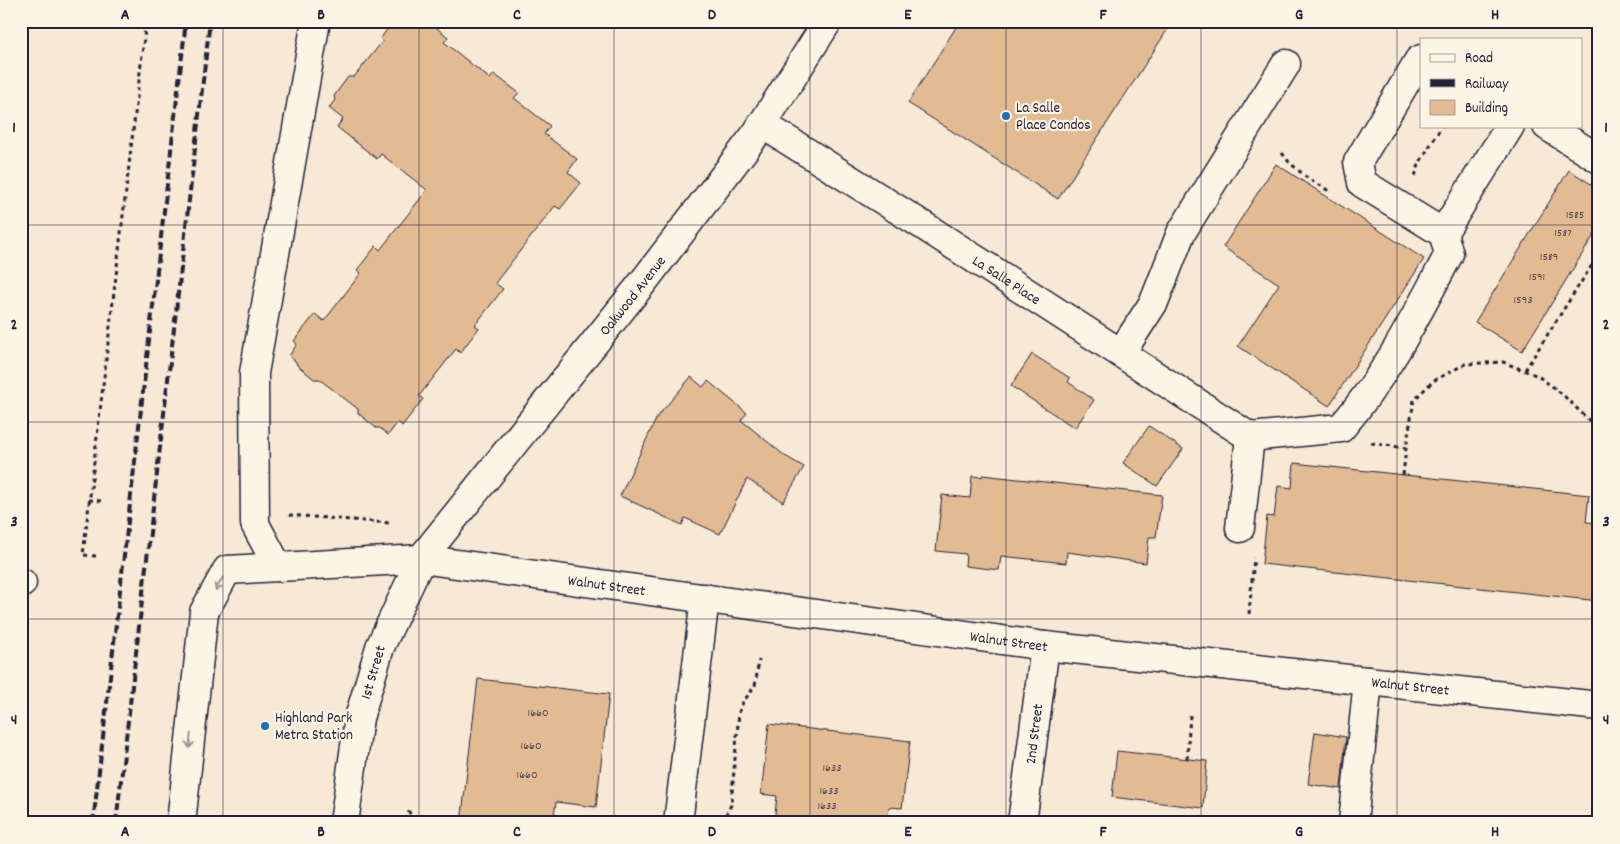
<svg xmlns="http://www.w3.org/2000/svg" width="1620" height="844" font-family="Dekko,sans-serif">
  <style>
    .building { fill: #e3bb93; stroke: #22223b }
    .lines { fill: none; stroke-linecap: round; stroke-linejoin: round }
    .minor-casing { stroke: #22223b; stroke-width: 31 }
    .path { stroke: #22223b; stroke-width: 3; stroke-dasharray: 4 4; stroke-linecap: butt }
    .minor { stroke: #fcf5e5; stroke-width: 28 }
    .rail { stroke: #22223b; stroke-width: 4; stroke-dasharray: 8 4; stroke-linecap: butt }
    .oneway { stroke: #9a9698 }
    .grid { fill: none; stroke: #22223b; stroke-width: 1; stroke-opacity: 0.55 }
    .poi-dot { fill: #1f6fb2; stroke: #fcf5e5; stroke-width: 2 }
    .labels { text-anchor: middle; stroke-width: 4.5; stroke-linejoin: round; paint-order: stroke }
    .number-label { font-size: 12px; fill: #524851 }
    .poi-label { font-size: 15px; fill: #22223b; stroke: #fcf5e5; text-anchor: start }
    .street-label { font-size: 15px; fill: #22223b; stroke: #fcf5e5 }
    .neatline { fill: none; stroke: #22223b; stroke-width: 2 }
    .grid-label { font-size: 16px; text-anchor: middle; font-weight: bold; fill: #22223b }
  </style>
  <rect width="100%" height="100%" fill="#f7e9d5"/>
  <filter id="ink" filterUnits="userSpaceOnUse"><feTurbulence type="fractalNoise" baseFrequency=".02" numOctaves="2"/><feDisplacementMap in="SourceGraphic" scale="10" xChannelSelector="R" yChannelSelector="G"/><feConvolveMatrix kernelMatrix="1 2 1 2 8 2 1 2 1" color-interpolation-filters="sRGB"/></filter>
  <g filter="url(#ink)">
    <g class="building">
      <polygon points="393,21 428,21 448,37 444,42 490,79 494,74 519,93 514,98 550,126 544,134 577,159 568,172 581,183 560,209 555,206 495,283 503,289 475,325 479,328 460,353 456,349 419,396 423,399 402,426 398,422 388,435 380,428 376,428 358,413 358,409 319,379 314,379 297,365 296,362 289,356 297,344 294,341 315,314 324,321 361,273 357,270 376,246 380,250 427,190 381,154 377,159 337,127 343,119 329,108 335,100 334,96 348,77 354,77 382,42 381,38"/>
      <polygon points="960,21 1173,21 1058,199 908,103"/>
      <polygon points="1276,164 1424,259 1329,406 1238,346 1279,284 1223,247"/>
      <polygon points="1569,170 1599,189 1599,227 1522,351 1475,322"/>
      <polygon points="1032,354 1070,378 1068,382 1094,400 1075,428 1011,386"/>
      <polygon points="691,377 703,387 708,381 747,413 741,420 785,456 804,467 783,502 747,479 720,534 685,518 682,525 620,496 657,417"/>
      <polygon points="1149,426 1183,449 1157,486 1123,463"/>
      <polygon points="1294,463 1589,495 1586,522 1599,523 1599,601 1262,564 1267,516 1274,517 1278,486 1292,488"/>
      <polygon points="982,475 1162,495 1156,537 1149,537 1146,563 1067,552 1066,563 1001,556 999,570 965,566 966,554 936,551 942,495 970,498 972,476 982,477"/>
      <polygon points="478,679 609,694 596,807 556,802 553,823 461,823"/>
      <polygon points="769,724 910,741 902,808 889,807 887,823 774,823 777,796 761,794"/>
      <polygon points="1315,732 1346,737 1341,789 1308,784"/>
      <polygon points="1117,751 1207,761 1203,808 1112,797"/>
    </g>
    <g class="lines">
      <g class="minor-casing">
        <g id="minor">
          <path id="s1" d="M762 124 924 226 1250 437"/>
          <polyline points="1547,126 1599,159"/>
          <polyline points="1443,233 1510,126"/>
          <polyline points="1121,353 1154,302 1181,233 1286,64"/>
          <path d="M1250 437 1341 428C1386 376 1417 314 1449 254L1443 233 1362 183 1358 162 1419 60 1421 59"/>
          <polyline points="1240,528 1250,437"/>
          <polyline points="278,567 255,524 254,373 316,21"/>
          <polyline points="21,583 22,583"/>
          <path id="s2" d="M181 823 204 612 227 570 421 559 1045 646 1599 706"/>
          <path id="s3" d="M344 823 359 718 380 647 421 559 644 281 756 134 828 21"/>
          <polyline points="678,823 705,598"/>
          <path id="s4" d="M1022 823 1045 646"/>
          <polyline points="1353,823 1368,681"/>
        </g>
      </g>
      <g class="path">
        <polyline points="1282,153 1289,162 1306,177 1329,191"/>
        <polyline points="1415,176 1420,162 1442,126"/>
        <polyline points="1525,370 1599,254"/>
        <polyline points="1371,443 1406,448 1414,400 1433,381 1465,364 1503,362 1538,376 1562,394 1599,430"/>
        <polyline points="1403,475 1406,448"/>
        <polyline points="89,500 102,501"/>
        <polyline points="289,515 390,523"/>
        <polyline points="96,556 83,555 146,21"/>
        <polyline points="1249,614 1254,558"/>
        <polyline points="1187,759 1190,715"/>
        <polyline points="408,811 418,823"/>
        <polyline points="724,823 725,816 731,805 739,712 743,702 755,686 759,660"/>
      </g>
      <use href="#minor" class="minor"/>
      <g class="rail">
        <polyline points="93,823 186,21"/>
        <polyline points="116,823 210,21"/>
      </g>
    </g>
    <defs><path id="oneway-shaft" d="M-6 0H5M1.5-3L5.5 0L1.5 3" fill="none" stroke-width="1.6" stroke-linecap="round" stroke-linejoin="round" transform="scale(1.25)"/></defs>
    <g class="oneway">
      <use href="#oneway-shaft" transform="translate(219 584) rotate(119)"/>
      <use href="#oneway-shaft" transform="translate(190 741) rotate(96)"/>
    </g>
  </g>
  <path class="grid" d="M223 21V823M419 21V823M614 21V823M810 21V823M1006 21V823M1201 21V823M1397 21V823M21 225H1599M21 422H1599M21 619H1599"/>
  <g class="poi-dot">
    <circle cx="1006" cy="116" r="5"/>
    <circle cx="265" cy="726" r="5"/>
  </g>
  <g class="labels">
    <g class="number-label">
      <text x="1575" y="218">1585</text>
      <text x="1563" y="236">1587</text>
      <text x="1549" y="260">1589</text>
      <text x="1537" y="280">1591</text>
      <text x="1523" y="303">1593</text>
      <text x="538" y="716">1660</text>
      <text x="531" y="749">1660</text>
      <text x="832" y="771">1633</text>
      <text x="527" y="778">1660</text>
      <text x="829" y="794">1633</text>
      <text x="827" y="809">1633</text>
    </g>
    <g class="poi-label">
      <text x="1016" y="112">La Salle<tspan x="1016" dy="17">Place Condos</tspan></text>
      <text x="275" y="722">Highland Park<tspan x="275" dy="17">Metra Station</tspan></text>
    </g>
    <g class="street-label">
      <text dy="5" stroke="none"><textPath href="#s1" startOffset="290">La Salle Place</textPath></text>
      <text dy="5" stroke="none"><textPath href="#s3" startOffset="615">Oakwood Avenue</textPath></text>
      <text dy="5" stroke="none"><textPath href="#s2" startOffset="642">Walnut Street</textPath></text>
      <text dy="5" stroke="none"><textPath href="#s2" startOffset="1048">Walnut Street</textPath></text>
      <text dy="5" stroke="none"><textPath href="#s3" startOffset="154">1st Street</textPath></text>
      <text dy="5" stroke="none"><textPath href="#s2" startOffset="1452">Walnut Street</textPath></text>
      <text dy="5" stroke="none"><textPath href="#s4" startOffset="90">2nd Street</textPath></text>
    </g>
  </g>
  <rect width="1620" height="844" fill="none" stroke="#fcf5e5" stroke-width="55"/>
  <rect x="1420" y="38" width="162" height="90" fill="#fcf5e5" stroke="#a5a1a1"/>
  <rect x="1430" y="54" width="25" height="8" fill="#fcf5e5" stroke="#a5a1a1"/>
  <text x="1465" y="62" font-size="15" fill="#22223b">Road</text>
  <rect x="1430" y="79" width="25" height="8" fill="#22223b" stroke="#a5a1a1"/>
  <text x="1465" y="88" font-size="15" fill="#22223b">Railway</text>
  <rect x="1430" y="100" width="25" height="15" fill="#e3bb93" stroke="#a5a1a1"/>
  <text x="1465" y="112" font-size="15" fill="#22223b">Building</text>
  <rect x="28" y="28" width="1564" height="788" class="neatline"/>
  <g class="grid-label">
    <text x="125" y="19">A</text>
    <text x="321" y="19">B</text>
    <text x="517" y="19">C</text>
    <text x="712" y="19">D</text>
    <text x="908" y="19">E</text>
    <text x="1103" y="19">F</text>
    <text x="1299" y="19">G</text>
    <text x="1495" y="19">H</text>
    <text x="14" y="132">1</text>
    <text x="1606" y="132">1</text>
    <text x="14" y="329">2</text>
    <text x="1606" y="329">2</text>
    <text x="14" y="526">3</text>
    <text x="1606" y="526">3</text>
    <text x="14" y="724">4</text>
    <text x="1606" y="724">4</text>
    <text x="125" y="836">A</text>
    <text x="321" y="836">B</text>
    <text x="517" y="836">C</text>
    <text x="712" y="836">D</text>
    <text x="908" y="836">E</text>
    <text x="1103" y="836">F</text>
    <text x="1299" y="836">G</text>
    <text x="1495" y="836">H</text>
  </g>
</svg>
